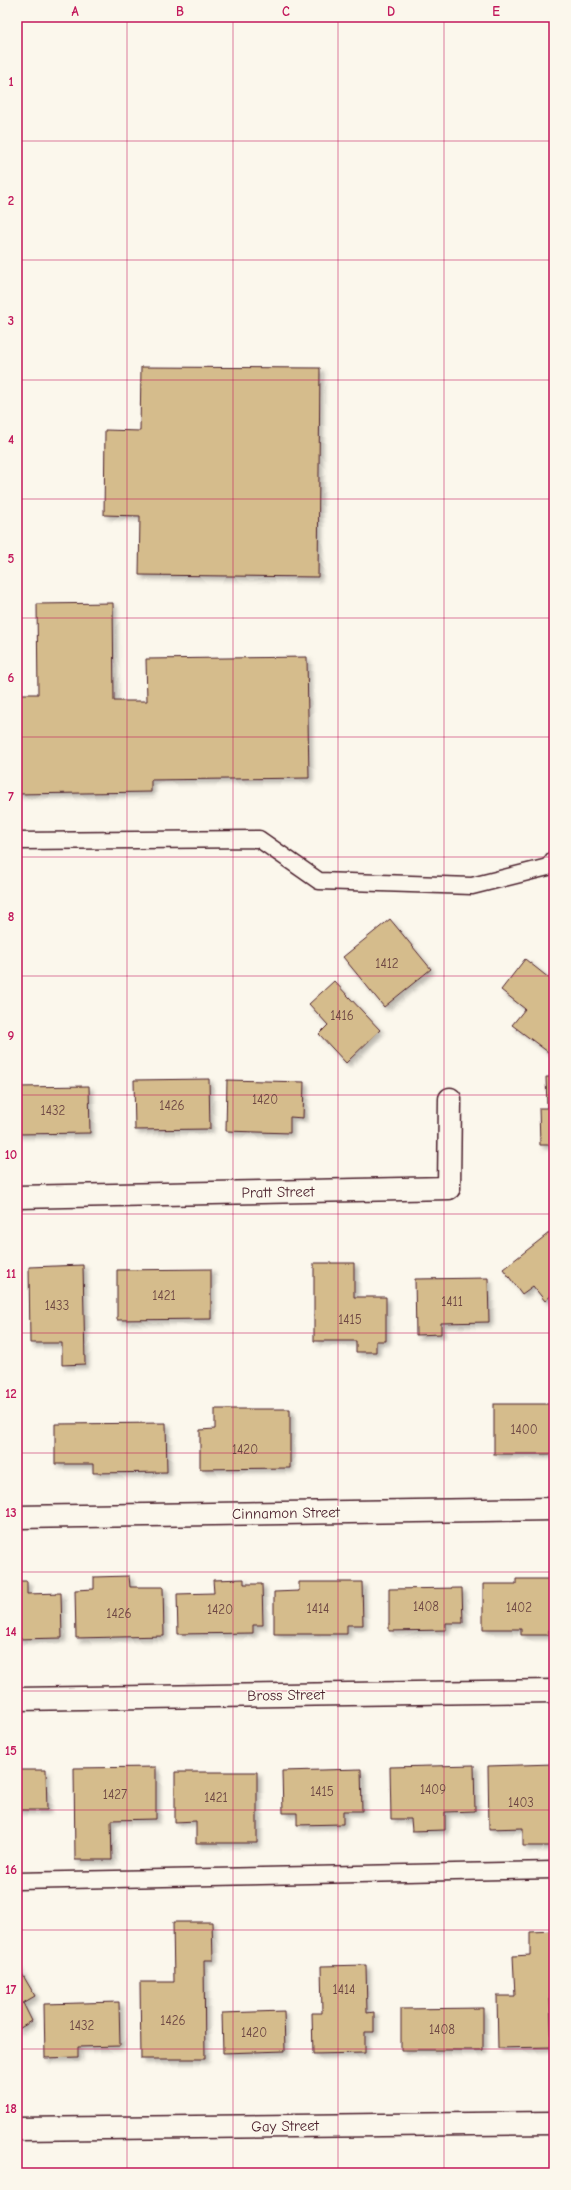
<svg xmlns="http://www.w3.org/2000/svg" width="571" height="2190" font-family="'Comic Neue',sans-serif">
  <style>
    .building { fill: #d5bc8c; stroke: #4a1f2b; filter: url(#shadow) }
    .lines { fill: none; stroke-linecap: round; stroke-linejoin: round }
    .lane-casing { stroke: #4a1f2b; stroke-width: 19 }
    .street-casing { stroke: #4a1f2b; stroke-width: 25 }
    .secondary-casing { stroke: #4a1f2b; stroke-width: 25 }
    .lane { stroke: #fbf7ec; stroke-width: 16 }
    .street { stroke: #fbf7ec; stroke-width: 22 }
    .secondary { stroke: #fbf7ec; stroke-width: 22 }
    .grid { fill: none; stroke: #c2185b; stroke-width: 1; stroke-opacity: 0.55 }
    .labels { text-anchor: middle; stroke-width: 3; stroke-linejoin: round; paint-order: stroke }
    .number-label { font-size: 13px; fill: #6d4643 }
    .street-label { font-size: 15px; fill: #4a1f2b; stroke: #fbf7ec }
    .neatline { fill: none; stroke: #c2185b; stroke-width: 1.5 }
    .grid-label { font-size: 13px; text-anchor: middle; font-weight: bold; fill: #c2185b }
  </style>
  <defs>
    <filter id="shadow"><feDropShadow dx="3.5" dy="3.5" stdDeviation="2" flood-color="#0004"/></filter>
  </defs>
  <rect width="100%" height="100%" fill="#fbf7ec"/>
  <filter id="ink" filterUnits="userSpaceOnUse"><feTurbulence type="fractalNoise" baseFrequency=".025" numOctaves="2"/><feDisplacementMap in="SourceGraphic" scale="8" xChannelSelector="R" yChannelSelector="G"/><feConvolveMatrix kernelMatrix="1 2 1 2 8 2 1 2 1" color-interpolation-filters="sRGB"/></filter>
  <g filter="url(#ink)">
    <g class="building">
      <polygon points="141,367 320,368 318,577 139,575 140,516 104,515 105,430 140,431"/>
      <polygon points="113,603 114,701 147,701 146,659 307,657 309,778 151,780 151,792 17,794 17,694 38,694 37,604"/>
      <polygon points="390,919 431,969 384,1007 343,957"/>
      <polygon points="525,959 554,982 554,1052 552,1055 512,1025 525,1009 501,990"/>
      <polygon points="334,981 380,1030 346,1063 319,1034 328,1025 309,1004"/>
      <polygon points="546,1077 554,1077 554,1181 552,1145 540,1145 539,1108 547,1108"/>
      <polygon points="209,1079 210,1129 135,1130 134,1080"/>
      <polygon points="227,1080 304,1082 303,1118 290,1117 290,1133 226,1131"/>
      <polygon points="89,1086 90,1133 17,1134 17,1087"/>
      <polygon points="554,1229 554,1293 545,1301 533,1286 522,1294 503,1269"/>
      <polygon points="314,1263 354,1263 354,1297 386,1297 386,1341 376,1341 376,1352 356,1352 356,1341 314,1341"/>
      <polygon points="83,1265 85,1364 62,1365 62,1343 30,1343 29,1267"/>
      <polygon points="211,1269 211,1319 117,1320 117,1270"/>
      <polygon points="488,1278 489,1322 441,1323 441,1334 416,1335 415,1279"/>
      <rect x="494" y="1404" width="60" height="50"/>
      <polygon points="215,1409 290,1409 290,1468 200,1469 200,1430 215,1429"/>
      <polygon points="166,1423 167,1472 93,1473 93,1464 55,1464 55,1424"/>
      <polygon points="129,1576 130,1587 163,1587 164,1636 76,1638 75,1590 94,1589 94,1577"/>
      <polygon points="244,1579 244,1584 262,1584 263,1625 253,1625 253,1633 178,1634 177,1594 214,1593 213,1580"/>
      <polygon points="516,1579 554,1579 554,1630 549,1630 549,1635 521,1635 521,1629 483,1629 483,1584 516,1584"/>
      <polygon points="17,1581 27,1581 27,1594 61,1593 62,1638 17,1639"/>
      <polygon points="299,1582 362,1582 363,1625 347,1625 347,1634 274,1634 274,1592 299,1591"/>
      <polygon points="462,1588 463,1623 446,1623 446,1630 389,1631 389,1589"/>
      <polygon points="554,1764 554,1846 523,1846 523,1828 489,1829 488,1766"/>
      <polygon points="474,1765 475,1811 445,1812 445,1830 412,1831 411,1819 391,1819 390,1767"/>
      <polygon points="156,1767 156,1819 111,1820 112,1860 75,1860 74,1768"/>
      <polygon points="361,1769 362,1811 343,1811 343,1824 297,1825 297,1813 283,1813 282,1771"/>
      <polygon points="17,1770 46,1770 47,1810 17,1810"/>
      <polygon points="175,1772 257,1772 257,1843 196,1843 196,1821 175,1822"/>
      <polygon points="173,1922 212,1922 213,1960 204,1960 205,2059 141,2059 140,1982 174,1982"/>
      <polygon points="554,1931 554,1997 550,1997 552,2047 498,2048 497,1996 515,1996 513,1956 530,1955 530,1932"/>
      <polygon points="17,1965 35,1996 23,2003 32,2021 17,2030"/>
      <polygon points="366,1965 367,2013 374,2012 374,2032 365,2032 365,2053 313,2054 312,2013 322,2013 321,1966"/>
      <polygon points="119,2002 120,2046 78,2047 78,2057 45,2058 44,2004"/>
      <polygon points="483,2008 483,2050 401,2050 401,2009"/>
      <polygon points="284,2011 285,2051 223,2053 222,2013"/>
    </g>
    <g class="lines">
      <g class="lane-casing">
        <g id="lane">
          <polyline points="17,841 259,839 319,881 472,886 548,867 554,859"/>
          <polyline points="17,1881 554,1870"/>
        </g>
      </g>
      <g class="street-casing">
        <g id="street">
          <polyline points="17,1197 449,1188 450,1099"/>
          <polyline points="17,1517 554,1509"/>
          <polyline points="17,1699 554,1691"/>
        </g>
      </g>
      <g class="secondary-casing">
        <polyline id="secondary" points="17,2129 554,2123"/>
      </g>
      <use href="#lane" class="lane"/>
      <use href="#street" class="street"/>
      <use href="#secondary" class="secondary"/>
    </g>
  </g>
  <path class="grid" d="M127 17V2173M233 17V2173M338 17V2173M444 17V2173M17 141H554M17 260H554M17 380H554M17 499H554M17 618H554M17 737H554M17 857H554M17 976H554M17 1095H554M17 1214H554M17 1333H554M17 1453H554M17 1572H554M17 1691H554M17 1810H554M17 1930H554M17 2049H554"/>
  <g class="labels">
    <g class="number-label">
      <text x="387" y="968">1412</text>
      <text x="342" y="1020">1416</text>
      <text x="265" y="1104">1420</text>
      <text x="172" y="1110">1426</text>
      <text x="53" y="1115">1432</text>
      <text x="164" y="1300">1421</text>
      <text x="452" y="1306">1411</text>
      <text x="57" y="1310">1433</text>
      <text x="350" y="1324">1415</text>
      <text x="524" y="1434">1400</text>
      <text x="245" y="1454">1420</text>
      <text x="426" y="1611">1408</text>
      <text x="519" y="1612">1402</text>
      <text x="318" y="1613">1414</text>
      <text x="220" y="1614">1420</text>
      <text x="119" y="1618">1426</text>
      <text x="433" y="1794">1409</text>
      <text x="322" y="1796">1415</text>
      <text x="115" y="1799">1427</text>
      <text x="216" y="1802">1421</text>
      <text x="521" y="1807">1403</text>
      <text x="344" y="1994">1414</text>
      <text x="173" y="2025">1426</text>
      <text x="82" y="2030">1432</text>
      <text x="442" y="2034">1408</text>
      <text x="254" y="2037">1420</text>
    </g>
    <g class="street-label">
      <text transform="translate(278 1192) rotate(-1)" y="5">Pratt Street</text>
      <text transform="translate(286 1513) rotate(-1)" y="5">Cinnamon Street</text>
      <text transform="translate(286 1695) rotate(-1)" y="5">Bross Street</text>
      <text transform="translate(285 2126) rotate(-1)" y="5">Gay Street</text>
    </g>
  </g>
  <rect width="571" height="2190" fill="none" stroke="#fbf7ec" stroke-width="44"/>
  <rect x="22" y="22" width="527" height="2146" class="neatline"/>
  <g class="grid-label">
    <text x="75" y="16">A</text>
    <text x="180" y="16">B</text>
    <text x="286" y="16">C</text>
    <text x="391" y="16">D</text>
    <text x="496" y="16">E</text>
    <text x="11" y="86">1</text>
    <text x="11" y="205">2</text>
    <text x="11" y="325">3</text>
    <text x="11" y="444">4</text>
    <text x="11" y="563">5</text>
    <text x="11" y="682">6</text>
    <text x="11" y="801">7</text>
    <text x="11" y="921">8</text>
    <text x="11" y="1040">9</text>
    <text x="11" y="1159">10</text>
    <text x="11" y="1278">11</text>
    <text x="11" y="1398">12</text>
    <text x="11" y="1517">13</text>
    <text x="11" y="1636">14</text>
    <text x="11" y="1755">15</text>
    <text x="11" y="1874">16</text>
    <text x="11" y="1994">17</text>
    <text x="11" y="2113">18</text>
  </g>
</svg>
